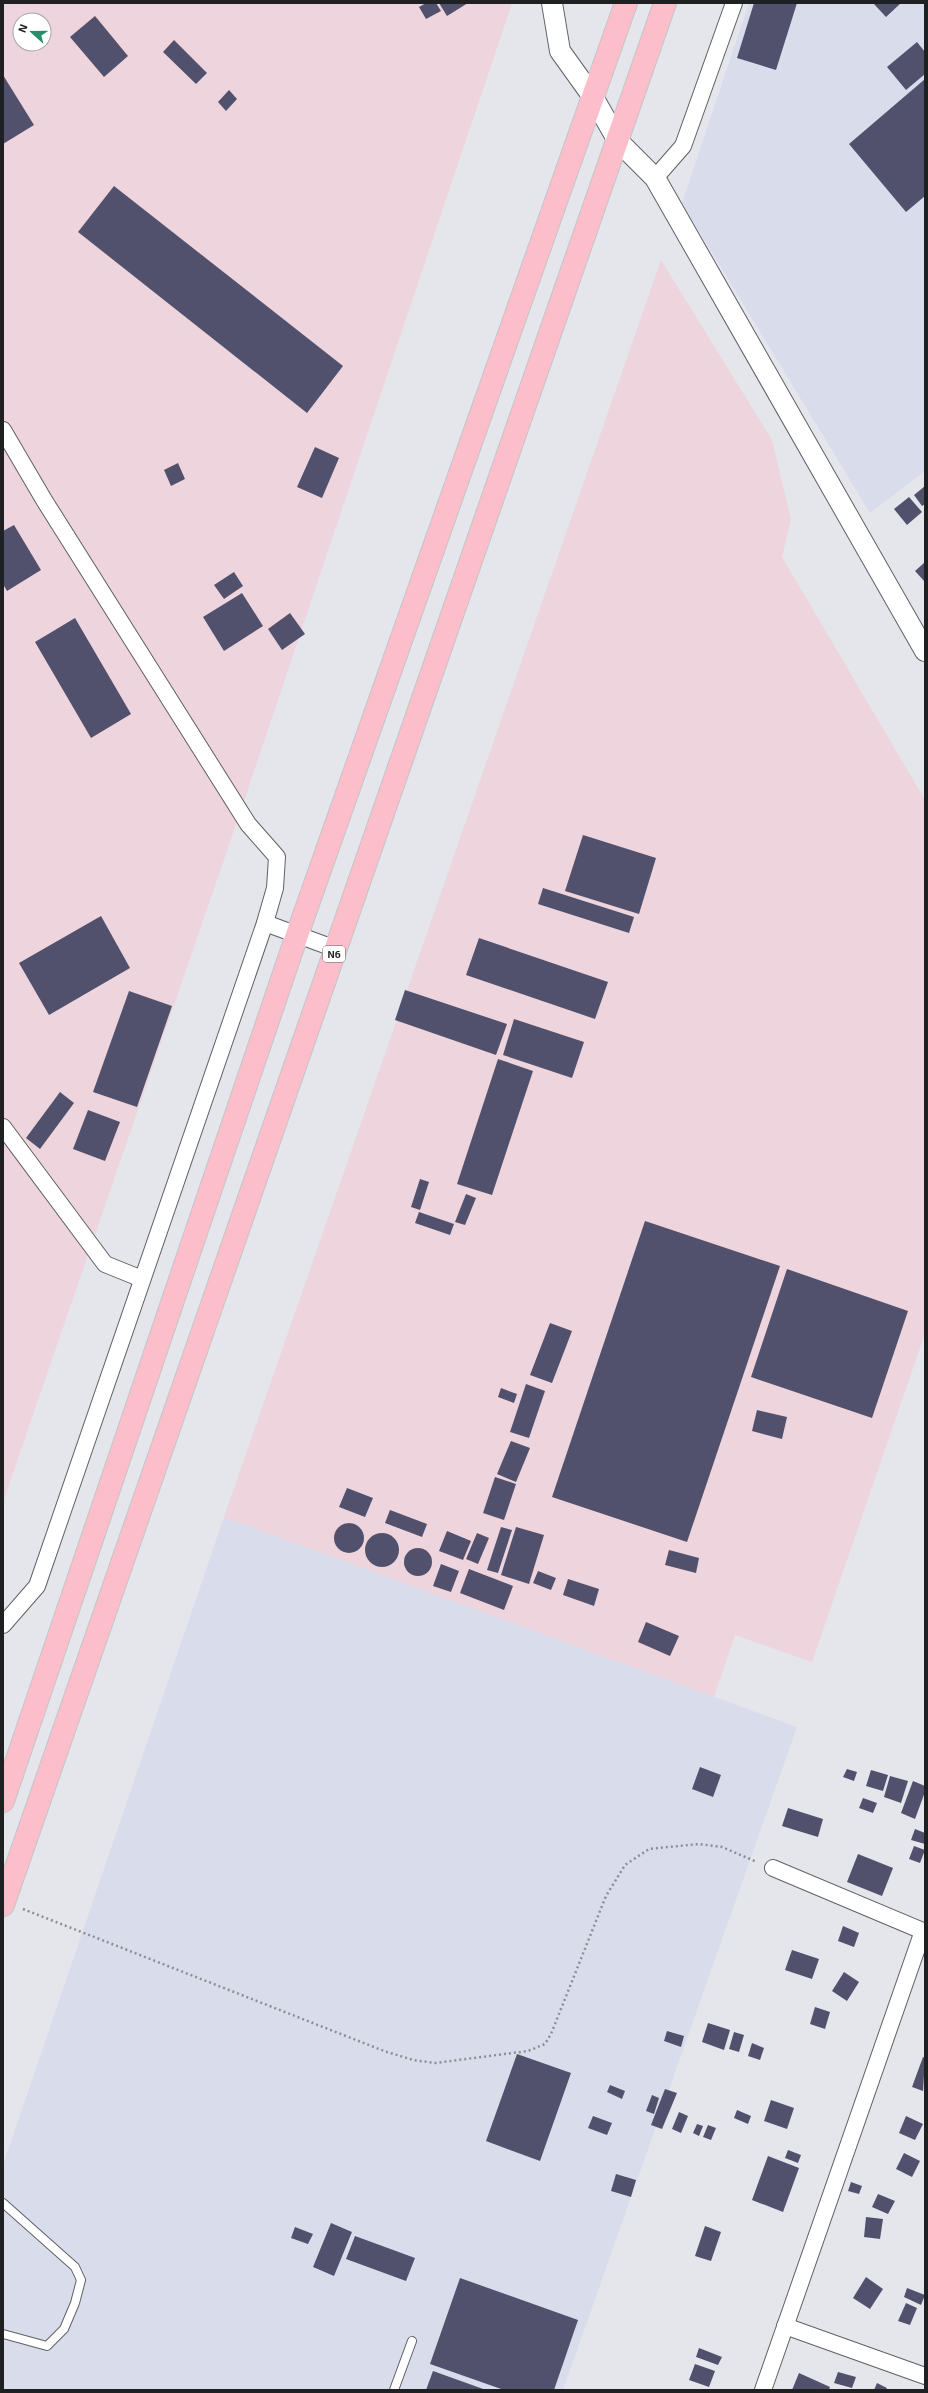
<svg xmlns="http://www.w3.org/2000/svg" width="928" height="2393" font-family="'Exo 2',sans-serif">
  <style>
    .built { fill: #d9ddeb }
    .industrial { fill: #eed4dc; fill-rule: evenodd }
    .building { fill: #51516d }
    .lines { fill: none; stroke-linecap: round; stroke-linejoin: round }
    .service-casing { stroke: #5f6166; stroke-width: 10 }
    .minor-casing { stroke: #5f6166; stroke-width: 18 }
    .tertiary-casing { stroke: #5f6166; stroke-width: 22 }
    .trunk-casing { stroke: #c5c5c6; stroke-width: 24 }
    .path { stroke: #8d8e92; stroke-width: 2.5; stroke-dasharray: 2 3; stroke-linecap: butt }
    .service { stroke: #fff; stroke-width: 8 }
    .minor { stroke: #fff; stroke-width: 16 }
    .tertiary { stroke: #fff; stroke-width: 20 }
    .trunk { stroke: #fcbecb; stroke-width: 22 }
    .labels { text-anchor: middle; stroke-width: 4; stroke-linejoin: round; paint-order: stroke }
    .shield { fill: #fff; stroke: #626364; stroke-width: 1 }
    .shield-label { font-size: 10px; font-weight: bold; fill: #1f2022 }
  </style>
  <rect width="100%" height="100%" fill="#e4e6ec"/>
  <g class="built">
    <polygon points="749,3 925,3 925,471 870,513 682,203"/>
    <polygon points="224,1517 797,1727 563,2390 3,2390 3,2165"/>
  </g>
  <g class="industrial">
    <path d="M3 3H512L241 810 3 1502ZM20 20H44V44H20Z"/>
    <polygon points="661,260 772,440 791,519 782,557 925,800 925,1333 812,1662 735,1635 714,1697 224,1517"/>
  </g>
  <g class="building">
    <polygon points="426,3 436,3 441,11 426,19 419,7"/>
    <polygon points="439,3 468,3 447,16"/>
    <polygon points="754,3 797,3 776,70 737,58"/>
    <polygon points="873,3 901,3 886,17"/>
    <polygon points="95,16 128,56 104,77 70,37"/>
    <polygon points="174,40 207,73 196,84 163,52"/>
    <polygon points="917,42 925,52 925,74 906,90 887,67"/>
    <polygon points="3,75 34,125 3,144"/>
    <polygon points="925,79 925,196 906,212 849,144"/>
    <polygon points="229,90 237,99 226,111 218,102"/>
    <polygon points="114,186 343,366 307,413 78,232"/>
    <polygon points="315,447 339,458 322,498 297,487"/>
    <polygon points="178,463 185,479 171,486 164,470"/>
    <polygon points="925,486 925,504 922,506 914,495"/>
    <polygon points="909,497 922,512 907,525 894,509"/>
    <polygon points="14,525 41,570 7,591 3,584 3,531"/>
    <polygon points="925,562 925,582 915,571"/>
    <polygon points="234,572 243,586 224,599 214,585"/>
    <polygon points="242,593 263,626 224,651 203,617"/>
    <polygon points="290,613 305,634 282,650 268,629"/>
    <polygon points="75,618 131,714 91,738 35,642"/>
    <polygon points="583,835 656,858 639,914 565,891"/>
    <polygon points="543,888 634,917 629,933 538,904"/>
    <polygon points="101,916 130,968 49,1015 19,963"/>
    <polygon points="479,938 608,982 595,1019 466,975"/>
    <polygon points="405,990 507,1024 496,1055 395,1020"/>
    <polygon points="129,991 172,1006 137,1107 93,1092"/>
    <polygon points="514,1019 584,1042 572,1078 503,1055"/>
    <polygon points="498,1059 533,1071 492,1195 457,1184"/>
    <polygon points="60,1092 74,1103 40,1149 26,1138"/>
    <polygon points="88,1110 120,1122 105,1161 73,1149"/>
    <polygon points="420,1179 429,1182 420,1210 411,1207"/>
    <polygon points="466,1194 476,1198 465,1225 455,1222"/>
    <polygon points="419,1212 454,1224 450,1235 415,1223"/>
    <polygon points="645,1221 780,1266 687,1542 552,1497"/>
    <polygon points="787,1269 908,1311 872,1418 751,1377"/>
    <polygon points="550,1323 572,1331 552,1383 530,1375"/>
    <polygon points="526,1384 545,1391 529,1438 510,1432"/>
    <polygon points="501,1388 517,1394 514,1403 498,1397"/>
    <polygon points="757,1410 787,1417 782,1439 752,1431"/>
    <polygon points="511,1441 530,1448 516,1482 497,1474"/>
    <polygon points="495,1477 516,1484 504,1520 483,1513"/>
    <polygon points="347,1488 373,1498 365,1517 339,1507"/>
    <polygon points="390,1510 427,1524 422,1537 385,1523"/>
    <circle cx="349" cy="1538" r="15"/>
    <polygon points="501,1527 512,1530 498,1573 487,1570"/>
    <polygon points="516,1527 544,1535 529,1584 501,1575"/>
    <polygon points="447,1531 471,1541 463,1560 439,1551"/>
    <circle cx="382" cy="1550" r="17"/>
    <polygon points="477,1533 489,1538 478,1564 466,1559"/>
    <circle cx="418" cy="1562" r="14"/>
    <polygon points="669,1550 699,1558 696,1573 665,1565"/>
    <polygon points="441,1564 459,1571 451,1592 433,1586"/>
    <polygon points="469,1569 513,1586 504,1610 460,1593"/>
    <polygon points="538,1571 556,1578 551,1590 533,1583"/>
    <polygon points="568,1579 599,1589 594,1606 563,1595"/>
    <polygon points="646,1622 679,1636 670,1656 638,1642"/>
    <polygon points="700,1767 721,1775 713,1797 692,1789"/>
    <polygon points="847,1769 857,1772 854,1781 843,1777"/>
    <polygon points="871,1770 888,1775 883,1791 866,1786"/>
    <polygon points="890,1776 908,1781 901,1803 884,1797"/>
    <polygon points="913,1781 925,1786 925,1792 915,1819 901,1813"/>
    <polygon points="863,1798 877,1803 873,1813 859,1808"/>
    <polygon points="788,1808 823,1819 818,1837 782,1826"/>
    <polygon points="915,1829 925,1833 925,1844 911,1840"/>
    <polygon points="914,1846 925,1850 920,1863 909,1859"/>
    <polygon points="858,1854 893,1868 882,1896 847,1882"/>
    <polygon points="843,1926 859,1933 854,1947 838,1941"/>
    <polygon points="792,1950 819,1959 812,1979 785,1970"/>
    <polygon points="844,1972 859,1982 847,2001 832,1991"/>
    <polygon points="815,2007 830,2012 825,2029 810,2024"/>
    <polygon points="708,2023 730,2030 724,2050 702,2042"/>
    <polygon points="667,2031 684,2036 681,2047 664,2041"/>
    <polygon points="734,2032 744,2035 739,2052 729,2049"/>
    <polygon points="752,2043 764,2048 760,2060 748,2056"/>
    <polygon points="517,2054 571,2073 540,2161 486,2141"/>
    <polygon points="923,2057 925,2058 923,2091 912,2087"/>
    <polygon points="610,2085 625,2091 622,2099 607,2092"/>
    <polygon points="665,2089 677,2093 662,2129 651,2125"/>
    <polygon points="652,2095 659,2098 654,2114 646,2111"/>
    <polygon points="771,2100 794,2108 787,2129 764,2121"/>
    <polygon points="737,2110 751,2116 748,2124 734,2118"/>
    <polygon points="679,2112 688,2116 681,2133 672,2129"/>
    <polygon points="593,2116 612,2123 607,2135 588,2128"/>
    <polygon points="906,2116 923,2124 915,2140 899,2133"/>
    <polygon points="697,2124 703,2126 699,2136 693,2133"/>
    <polygon points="708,2125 716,2128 711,2140 703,2137"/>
    <polygon points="788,2150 801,2155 798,2163 785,2158"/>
    <polygon points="904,2153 920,2161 912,2177 896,2169"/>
    <polygon points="768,2156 799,2168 783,2212 752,2200"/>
    <polygon points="616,2174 636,2180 631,2197 611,2191"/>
    <polygon points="851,2182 862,2186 859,2194 848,2191"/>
    <polygon points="878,2194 895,2201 888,2214 872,2207"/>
    <polygon points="866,2217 883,2219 880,2239 864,2237"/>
    <polygon points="331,2223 352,2232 334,2276 313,2267"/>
    <polygon points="705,2226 721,2232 711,2261 695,2256"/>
    <polygon points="295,2227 313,2234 308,2244 291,2238"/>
    <polygon points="355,2236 415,2258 406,2281 346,2259"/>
    <polygon points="866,2277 883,2289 870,2309 853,2298"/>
    <polygon points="460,2278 578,2320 554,2390 504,2390 430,2364"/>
    <polygon points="907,2288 925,2295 921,2305 904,2297"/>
    <polygon points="906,2303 917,2308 910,2325 898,2321"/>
    <polygon points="699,2348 722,2357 718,2365 696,2357"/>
    <polygon points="695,2364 715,2371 709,2387 689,2380"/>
    <polygon points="433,2371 486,2390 426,2390"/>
    <polygon points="838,2372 856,2377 852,2388 834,2383"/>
    <polygon points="799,2373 830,2387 829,2390 792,2390"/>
    <polygon points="877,2383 887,2388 886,2390 874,2390"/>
  </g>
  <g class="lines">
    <g class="service-casing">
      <g id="service">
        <polyline points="3,2203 75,2267 81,2280 75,2303 64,2329 47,2346 3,2334"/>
        <polyline points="394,2390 412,2341"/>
      </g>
    </g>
    <g class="minor-casing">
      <g id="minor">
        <polyline points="655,178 683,146 734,3"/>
        <polyline points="3,430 44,500 248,824 277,857 275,888 265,923"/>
        <polyline points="3,1127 105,1264 142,1279"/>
        <polyline points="3,1625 37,1586 265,923 336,949"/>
        <polyline points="773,1868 925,1932"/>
        <polyline points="785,2326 925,2376"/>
        <polyline points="763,2390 923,1931"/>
      </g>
    </g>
    <g class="tertiary-casing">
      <polyline id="tertiary" points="552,3 560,51 593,97 618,141 655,178 925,651"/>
    </g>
    <g class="trunk-casing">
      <g id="trunk">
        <polyline points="3,1801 297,935 626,3"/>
        <polyline points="3,1905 665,3"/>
      </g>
    </g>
    <polyline class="path" points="23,1909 384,2051 413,2060 435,2063 528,2051 545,2044 551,2034 606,1896 625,1865 649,1849 699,1844 722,1847 757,1862"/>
    <use href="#service" class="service"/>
    <use href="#minor" class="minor"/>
    <use href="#tertiary" class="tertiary"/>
    <use href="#trunk" class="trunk"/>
  </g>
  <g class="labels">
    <rect class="shield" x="323" y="946" width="22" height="16" rx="3"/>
    <g class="shield-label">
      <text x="334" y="958">N6</text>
    </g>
  </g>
  <rect width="928" height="2393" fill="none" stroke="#1f2022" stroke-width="8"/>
  <g transform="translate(32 32) rotate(291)"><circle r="19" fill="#ffffff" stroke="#a5a6a7"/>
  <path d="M0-3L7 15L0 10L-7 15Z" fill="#288d68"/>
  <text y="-6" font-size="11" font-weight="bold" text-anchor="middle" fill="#1f2022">N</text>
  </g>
</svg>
